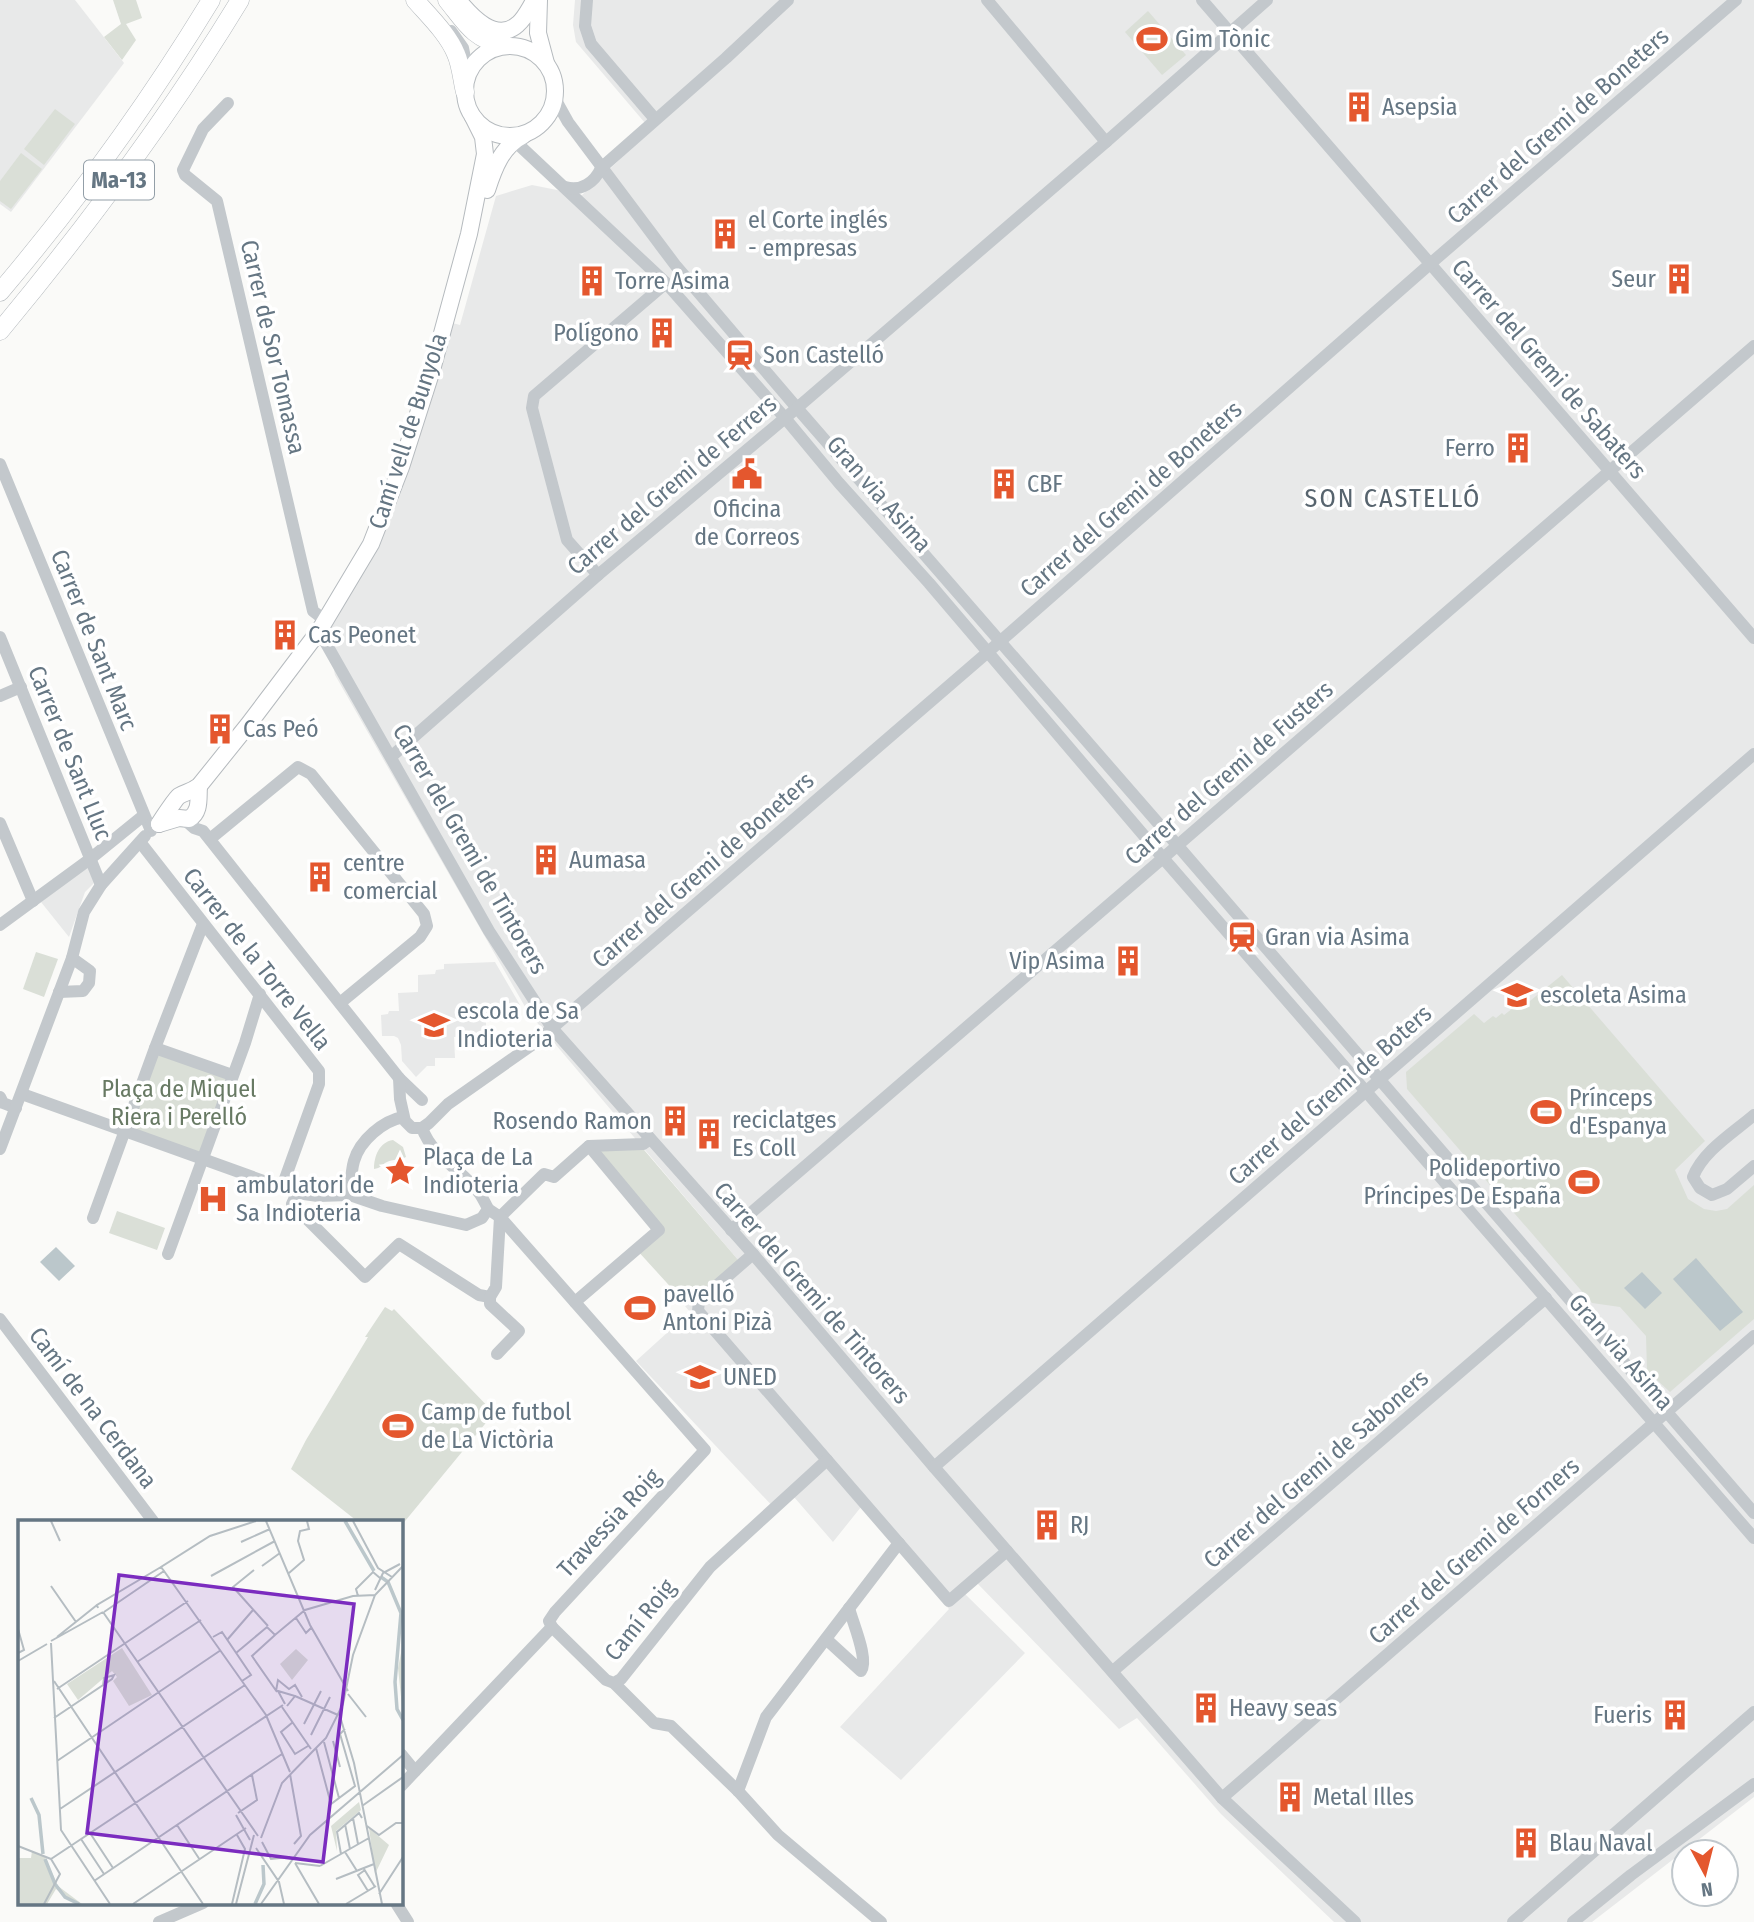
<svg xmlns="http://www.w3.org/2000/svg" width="1754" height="1922" font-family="'Fira Sans Condensed',sans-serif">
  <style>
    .built { fill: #e8e9e9 }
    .green { fill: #dadfd7 }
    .water { fill: #bbc7cb }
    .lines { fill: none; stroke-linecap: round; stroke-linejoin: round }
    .major-casing { stroke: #b5babe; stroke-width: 18 }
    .highway-casing { stroke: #b4b9bd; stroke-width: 19 }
    .minor { stroke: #c3c8cc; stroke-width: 12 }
    .major { stroke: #fff; stroke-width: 16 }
    .highway { stroke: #fff; stroke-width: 18 }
    .labels { text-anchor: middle; stroke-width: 7; stroke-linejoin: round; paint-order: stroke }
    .shield { fill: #fff; stroke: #939fa8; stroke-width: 2 }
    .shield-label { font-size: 23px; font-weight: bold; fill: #657683 }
    .poi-label { font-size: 24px; fill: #657683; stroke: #fff; text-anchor: start }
    .street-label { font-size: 24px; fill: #657683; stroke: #fff }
    .park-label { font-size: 24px; fill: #687a64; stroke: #fff }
    .neighbourhood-label { font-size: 26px; letter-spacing: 2px; fill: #57646e; stroke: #fff }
    .inset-river { fill: none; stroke: #bbc7cb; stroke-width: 3.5 }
    .inset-road { fill: none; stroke: #b5bdc2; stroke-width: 2 }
    .view { fill: #7b2cbf; fill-opacity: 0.15; stroke: #7b2cbf; stroke-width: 3.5 }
    .inset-edge { fill: none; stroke: #657683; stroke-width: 3.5 }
  </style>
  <rect width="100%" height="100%" fill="#fafaf8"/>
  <g class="built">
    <polygon points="0,0 75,0 124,63 11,212 0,204"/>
    <polygon points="575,0 1754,0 1754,1797 1592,1922 1334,1922 1221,1814 1137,1718 1119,1729 977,1583 965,1594 1025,1653 901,1780 840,1727 949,1609 861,1507 833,1542 794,1497 777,1511 636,1361 690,1312 685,1306 739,1261 528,1012 335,675 326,629 371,544 445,321 460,325 496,196 532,185 582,195 651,130 576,42 573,25"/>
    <polygon points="88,866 95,882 85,892 69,937 41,902"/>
    <polygon points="495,962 520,1005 512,1010 486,1014 486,1036 454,1037 455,1058 435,1058 435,1066 427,1066 416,1077 402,1061 401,1045 398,1038 394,1036 382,1036 381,1015 388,1014 389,1011 399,1011 398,993 418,992 418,975 435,974 436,970 444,969 444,964"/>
  </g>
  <g class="green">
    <polygon points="113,0 136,0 142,18 126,24 136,40 122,60 104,37 121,24"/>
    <polygon points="1148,11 1186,55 1162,75 1125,32"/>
    <polygon points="55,109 75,124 44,165 24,149"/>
    <polygon points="21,153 42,169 11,209 0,201 0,181"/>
    <polygon points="36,952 58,959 44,997 23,989"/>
    <polygon points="1562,975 1705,1141 1675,1170 1688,1199 1704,1209 1716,1211 1727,1209 1754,1185 1754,1319 1670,1392 1647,1371 1646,1336 1620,1307 1592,1303 1407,1089 1406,1072 1474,1014 1484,1023 1493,1016 1496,1018 1502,1013 1504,1015 1517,1005 1520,1009"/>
    <polygon points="155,1048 232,1075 203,1158 125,1130"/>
    <path d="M393 1140 403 1147 406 1157C400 1160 393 1159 387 1162 381 1165 381 1168 374 1169 374 1157 379 1142 393 1140Z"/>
    <polygon points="639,1144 739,1261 687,1305 636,1249 659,1230 589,1146"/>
    <polygon points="117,1211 165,1228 157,1250 109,1233"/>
    <polygon points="385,1307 392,1311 394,1309 494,1413 401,1526 401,1521 357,1521 291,1469 306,1440 368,1337 365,1337"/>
  </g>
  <g class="water">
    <polygon points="56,1247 75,1266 59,1281 40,1262"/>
    <polygon points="1696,1258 1743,1312 1720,1331 1673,1279"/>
    <polygon points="1642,1272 1662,1293 1645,1309 1624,1288"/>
  </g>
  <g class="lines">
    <g class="major-casing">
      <g id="major">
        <path d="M458 0C471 16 496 44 518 24 525 18 529 9 534 1"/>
        <polyline points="539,0 538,33 546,63"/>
        <circle cx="510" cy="91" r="45"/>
        <path d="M487 190C494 168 502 146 524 135"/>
        <path d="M159 824C162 819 176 798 179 796 186 792 191 792 199 786L248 725 319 631 371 544 401 467 432 370 469 234 485 154 483 137 473 117"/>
        <path d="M159 824 179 818 189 819C201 812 198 798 199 786"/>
      </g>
    </g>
    <g class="highway-casing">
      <g id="highway">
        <path d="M415 0C429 16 448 34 456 54 461 65 462 80 465 92"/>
        <path d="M447 0C465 22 473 39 503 45"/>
        <path d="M0 292C77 201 149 102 211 0"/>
        <path d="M0 331C87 226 169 117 240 0"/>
      </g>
    </g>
    <g class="minor">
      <polyline points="587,0 585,26 591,44 655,119"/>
      <polyline points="987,0 1106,142"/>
      <polyline points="1202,0 1754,638"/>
      <polyline points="451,31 463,48 467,68"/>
      <polyline points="555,93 558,104 568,122 676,266 797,408 1178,846 1754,1513"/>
      <polyline points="228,103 203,129 183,170 185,175 217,201 313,611 326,621"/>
      <polyline points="500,135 520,146 666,283 785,418 839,483 929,583 1163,858 1754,1538"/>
      <path d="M565 187C581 192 595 182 601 168L726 58 788 0"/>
      <polyline points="0,464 151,831"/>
      <polyline points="598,575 567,540 532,408 534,396 666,283"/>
      <polyline points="319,631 489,931 552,1028 753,1254 934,1467 1222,1798 1355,1922"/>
      <polyline points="0,637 101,885"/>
      <polyline points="0,696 21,687"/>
      <polyline points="392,756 598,575 797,408 1106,142 1267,0"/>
      <polyline points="185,820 194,828 203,831 399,1078 422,1100"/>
      <polyline points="0,823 33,901"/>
      <polyline points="210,839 298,767 311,774 424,914 427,926 420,937 340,1003"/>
      <polyline points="140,842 319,1071 319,1084 282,1187"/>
      <polyline points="0,925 90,859 143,816"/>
      <polyline points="59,992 83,991 89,983 90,971 72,958"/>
      <polyline points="155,1048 232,1075"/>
      <polyline points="399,1078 400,1099 405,1121 412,1128 422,1128 429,1123 448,1104 536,1042 988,652 1430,264 1736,0"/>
      <polyline points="22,1094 297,1193 318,1196 350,1195"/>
      <polyline points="0,1097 3,1103 16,1108"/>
      <path d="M1754 1115C1733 1133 1703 1151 1693 1177L1700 1188 1712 1195 1727 1189 1754 1166"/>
      <path d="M403 1117C383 1121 360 1140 354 1161 351 1171 351 1184 350 1195L382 1206 466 1225 482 1218 488 1209C486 1204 483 1199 480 1194 463 1170 433 1158 422 1128"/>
      <polyline points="0,1149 72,958 84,912 101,885 145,836"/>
      <polyline points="297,1193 292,1204 365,1277 399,1244 479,1295 490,1297 496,1287 500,1217 544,1174 554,1177 589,1146 643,1144 650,1139"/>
      <polyline points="488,1209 500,1217 705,1450 555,1612 549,1621 552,1627"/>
      <polyline points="93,1218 155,1048 203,924"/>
      <polyline points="731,1230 1163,858 1754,346"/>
      <polyline points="168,1254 245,1043 260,994"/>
      <polyline points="753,1254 699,1301 698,1311 949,1601 1007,1551"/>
      <polyline points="490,1297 490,1304 519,1331 497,1354"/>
      <polyline points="575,1302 659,1230 589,1146"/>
      <polyline points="0,1319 153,1521"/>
      <polyline points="934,1467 1754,754"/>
      <path d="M826 1639 861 1671C869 1659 853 1624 849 1608"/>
      <polyline points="1113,1671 1546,1298"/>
      <polyline points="614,1683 654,1723 671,1726 738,1791 778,1835 881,1922"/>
      <polyline points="401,1754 415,1771"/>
      <polyline points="401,1786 552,1627 606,1680 614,1683 621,1679 710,1567 827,1460"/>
      <polyline points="738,1791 766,1717 899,1543"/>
      <polyline points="1222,1798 1754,1336"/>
      <polyline points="396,1903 408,1922"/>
      <polyline points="159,1922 203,1903"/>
      <polyline points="1513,1922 1754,1712"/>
      <polyline points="1573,1922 1631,1875 1754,1784"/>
    </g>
    <use href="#major" class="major"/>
    <use href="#highway" class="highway"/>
  </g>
  <defs>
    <g id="stadium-bare" transform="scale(2.415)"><path d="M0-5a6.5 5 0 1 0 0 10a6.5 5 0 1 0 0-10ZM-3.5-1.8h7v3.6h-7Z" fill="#e4572e" stroke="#fff" stroke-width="2.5" paint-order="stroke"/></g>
    <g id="building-bare" transform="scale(2.415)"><path d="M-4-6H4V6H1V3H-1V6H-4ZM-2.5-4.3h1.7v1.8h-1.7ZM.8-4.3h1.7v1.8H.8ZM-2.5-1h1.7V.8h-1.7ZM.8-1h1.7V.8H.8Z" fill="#e4572e" stroke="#fff" stroke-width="2.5" paint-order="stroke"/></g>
    <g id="station-bare" transform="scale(2.415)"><path d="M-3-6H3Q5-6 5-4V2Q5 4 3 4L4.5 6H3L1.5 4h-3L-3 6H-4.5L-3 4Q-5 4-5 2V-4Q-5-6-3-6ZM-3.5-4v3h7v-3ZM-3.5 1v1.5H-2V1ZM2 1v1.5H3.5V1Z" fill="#e4572e" stroke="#fff" stroke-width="2.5" paint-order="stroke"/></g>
    <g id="civic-bare" transform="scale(2.415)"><path d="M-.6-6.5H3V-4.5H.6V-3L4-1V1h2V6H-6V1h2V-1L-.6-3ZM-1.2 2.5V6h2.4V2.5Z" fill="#e4572e" stroke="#fff" stroke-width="2.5" paint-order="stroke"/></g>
    <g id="school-bare" transform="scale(2.415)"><path d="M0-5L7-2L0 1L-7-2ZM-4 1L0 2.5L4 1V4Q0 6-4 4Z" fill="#e4572e" stroke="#fff" stroke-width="2.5" paint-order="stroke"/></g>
    <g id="sight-bare" transform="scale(2.415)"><path d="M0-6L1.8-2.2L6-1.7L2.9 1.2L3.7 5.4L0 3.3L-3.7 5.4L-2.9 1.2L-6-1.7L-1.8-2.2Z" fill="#e4572e" stroke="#fff" stroke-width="2.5" paint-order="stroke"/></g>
    <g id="hospital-bare" transform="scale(2.415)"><path d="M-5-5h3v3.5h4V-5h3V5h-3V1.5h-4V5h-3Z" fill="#e4572e" stroke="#fff" stroke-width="2.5" paint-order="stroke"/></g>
    <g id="university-bare" transform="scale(2.415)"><path d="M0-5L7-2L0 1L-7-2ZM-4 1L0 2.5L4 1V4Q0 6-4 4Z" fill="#e4572e" stroke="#fff" stroke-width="2.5" paint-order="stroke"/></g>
  </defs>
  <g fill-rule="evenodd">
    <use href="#stadium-bare" x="1152" y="39"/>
    <use href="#building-bare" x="1359" y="107"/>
    <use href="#building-bare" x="725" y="234"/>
    <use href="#building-bare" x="1679" y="279"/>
    <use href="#building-bare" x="592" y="281"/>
    <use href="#building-bare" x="662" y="333"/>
    <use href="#station-bare" x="740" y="355"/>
    <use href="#building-bare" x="1518" y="448"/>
    <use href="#civic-bare" x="747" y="474"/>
    <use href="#building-bare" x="1004" y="484"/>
    <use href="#building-bare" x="285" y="635"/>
    <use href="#building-bare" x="220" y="729"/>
    <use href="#building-bare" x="546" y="860"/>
    <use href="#building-bare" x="320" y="877"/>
    <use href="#station-bare" x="1242" y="937"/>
    <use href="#building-bare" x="1128" y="961"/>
    <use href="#school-bare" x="1517" y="995"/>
    <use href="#school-bare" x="434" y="1025"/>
    <use href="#stadium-bare" x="1546" y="1112"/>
    <use href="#building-bare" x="675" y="1121"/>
    <use href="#building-bare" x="709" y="1134"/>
    <use href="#sight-bare" x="400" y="1171"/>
    <use href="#stadium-bare" x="1584" y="1182"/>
    <use href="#hospital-bare" x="213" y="1199"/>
    <use href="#stadium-bare" x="640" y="1308"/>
    <use href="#university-bare" x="700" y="1377"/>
    <use href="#stadium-bare" x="398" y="1426"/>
    <use href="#building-bare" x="1047" y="1525"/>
    <use href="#building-bare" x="1206" y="1708"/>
    <use href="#building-bare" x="1675" y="1715"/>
    <use href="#building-bare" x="1290" y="1797"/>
    <use href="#building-bare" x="1526" y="1843"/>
  </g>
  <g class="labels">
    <rect class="shield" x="84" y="160.5" width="70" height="39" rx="5"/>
    <g class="shield-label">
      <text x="119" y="188">Ma-13</text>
    </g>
    <g class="poi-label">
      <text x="1175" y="47">Gim Tònic</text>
      <text x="1382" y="115">Asepsia</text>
      <text x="748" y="228">el Corte inglés<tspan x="748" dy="28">- empresas</tspan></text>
      <text x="1656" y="287" text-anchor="end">Seur</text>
      <text x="615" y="289">Torre Asima</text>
      <text x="639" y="341" text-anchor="end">Polígono</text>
      <text x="763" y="363">Son Castelló</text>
      <text x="1495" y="456" text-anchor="end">Ferro</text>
      <text x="1027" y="492">CBF</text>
      <text x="747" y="517" text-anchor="middle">Oficina<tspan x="747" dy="28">de Correos</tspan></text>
      <text x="308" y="643">Cas Peonet</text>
      <text x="243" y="737">Cas Peó</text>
      <text x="569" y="868">Aumasa</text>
      <text x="343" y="871">centre<tspan x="343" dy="28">comercial</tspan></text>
      <text x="1265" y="945">Gran via Asima</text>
      <text x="1105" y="969" text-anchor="end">Vip Asima</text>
      <text x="1540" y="1003">escoleta Asima</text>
      <text x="457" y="1019">escola de Sa<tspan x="457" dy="28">Indioteria</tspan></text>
      <text x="1569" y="1106">Prínceps<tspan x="1569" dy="28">d'Espanya</tspan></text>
      <text x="732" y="1128">reciclatges<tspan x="732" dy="28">Es Coll</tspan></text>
      <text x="652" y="1129" text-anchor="end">Rosendo Ramon</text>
      <text x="423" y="1165">Plaça de La<tspan x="423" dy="28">Indioteria</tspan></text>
      <text x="1561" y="1176" text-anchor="end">Polideportivo<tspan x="1561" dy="28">Príncipes De España</tspan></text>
      <text x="236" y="1193">ambulatori de<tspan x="236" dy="28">Sa Indioteria</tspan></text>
      <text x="663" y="1302">pavelló<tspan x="663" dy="28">Antoni Pizà</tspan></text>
      <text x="723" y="1385">UNED</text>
      <text x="421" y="1420">Camp de futbol<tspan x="421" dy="28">de La Victòria</tspan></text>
      <text x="1070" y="1533">RJ</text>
      <text x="1229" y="1716">Heavy seas</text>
      <text x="1652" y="1723" text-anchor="end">Fueris</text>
      <text x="1313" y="1805">Metal Illes</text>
      <text x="1549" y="1851">Blau Naval</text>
    </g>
    <g class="street-label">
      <text transform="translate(1558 126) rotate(-41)" y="8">Carrer del Gremi de Boneters</text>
      <text transform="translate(273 347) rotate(77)" y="8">Carrer de Sor Tomassa</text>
      <text transform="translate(1549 369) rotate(49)" y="8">Carrer del Gremi de Sabaters</text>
      <text transform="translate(408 431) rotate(-72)" y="8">Camí vell de Bunyola</text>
      <text transform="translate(672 485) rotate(-40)" y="8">Carrer del Gremi de Ferrers</text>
      <text transform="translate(879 494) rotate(49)" y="8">Gran via Asima</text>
      <text transform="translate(1131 499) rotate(-41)" y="8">Carrer del Gremi de Boneters</text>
      <text transform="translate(94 640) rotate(68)" y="8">Carrer de Sant Marc</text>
      <text transform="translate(70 753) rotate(68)" y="8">Carrer de Sant Lluc</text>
      <text transform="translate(1229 773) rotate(-41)" y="8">Carrer del Gremi de Fusters</text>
      <text transform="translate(470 849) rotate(60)" y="8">Carrer del Gremi de Tintorers</text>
      <text transform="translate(703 870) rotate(-41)" y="8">Carrer del Gremi de Boneters</text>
      <text transform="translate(257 959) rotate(52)" y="8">Carrer de la Torre Vella</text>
      <text transform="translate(1330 1095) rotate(-41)" y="8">Carrer del Gremi de Boters</text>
      <text transform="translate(812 1293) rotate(49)" y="8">Carrer del Gremi de Tintorers</text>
      <text transform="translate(1621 1352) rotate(49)" y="8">Gran via Asima</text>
      <text transform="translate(93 1408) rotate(53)" y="8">Camí de na Cerdana</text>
      <text transform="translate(1316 1469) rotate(-41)" y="8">Carrer del Gremi de Saboners</text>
      <text transform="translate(609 1523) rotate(-47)" y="8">Travessia Roig</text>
      <text transform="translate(1474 1551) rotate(-41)" y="8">Carrer del Gremi de Forners</text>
      <text transform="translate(640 1620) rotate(-51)" y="8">Camí Roig</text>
    </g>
    <g class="park-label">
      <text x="179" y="1097">Plaça de Miquel<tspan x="179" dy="28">Riera i Perelló</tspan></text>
    </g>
    <g class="neighbourhood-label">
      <text x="1393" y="507">SON CASTELLÓ</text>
    </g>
  </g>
  <g transform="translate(18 1520)">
    <rect width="385" height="385" fill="#fafaf8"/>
    <path d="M385 123V196L380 148ZM104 128 134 175 111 186 95 161 99 157 94 151 60 180 49 164ZM278 129 290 140 274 160 262 144ZM341 282 343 290 318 311 319 331 313 306ZM351 308 371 325 357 354ZM14 331 27 337 40 366 64 384H57L38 369 29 384H0V338H13Z" fill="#dadfd7"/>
    <path class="inset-river" d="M327 1 356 51M363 57 370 62 383 93 377 162 379 189 385 200M13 278 21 295 25 334M27 339 37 364 47 377 61 384M237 384 246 364 245 345"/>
    <path class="inset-road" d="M33 1 42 21M248 1 292 105 330 171M335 1 360 48 374 57M223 22 252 9M244 46 262 33M236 50 215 67 250 106M146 51 248 195 272 252M146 51 143 47 192 16 238 1M271 53 286 40 280 21 282 11 291 9 289 1M193 56 257 21M33 66 58 102M357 70 365 53 382 44M340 76 338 69 355 52 362 58M80 88 79 85 143 47M85 92 240 316M86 92 146 51M278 98 288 113 293 108M0 109 6 130 0 133M257 115 234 136 259 172M39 117 79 85M195 117 204 112 233 155 224 161M209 120 235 90M33 121 85 92M33 123 43 310 92 384M218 133 249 107 257 115 287 90 335 76 357 75M0 141 29 124M119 142 183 100M36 161 185 384M39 169 170 81M258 171 260 160 271 169 277 165 284 177M330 174 348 197M277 176 320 195M267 184 260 171 277 176 269 186M264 187 293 229M321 193 336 243 364 384M36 198 94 159 96 155 86 158 85 166M275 202 263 212 277 234 290 226M286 204 303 171M293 215 312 177M315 221 322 247M306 222 321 278M298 228 313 284 337 266 322 214 327 209M297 229 308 218 325 184 335 135 357 75 385 46M39 241 203 130M272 254 283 316 276 324M344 286 385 257M42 289 227 165M220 293 239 280 234 255M218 295 232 320M335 298 340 324M327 304 332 329M159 305 182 340M349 306 361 315 378 303H385M72 313 95 348M243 318 264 263 297 229M63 319 86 354M244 322 253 339 272 337M0 326 33 339M238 328 261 362 266 384M327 332 339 351M323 334 319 312 341 293 344 298M33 339 265 185M277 343 301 384M277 343 302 346M302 346 351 318M346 349 357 367M347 350 340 355 350 371M318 359 356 344M76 361 264 234M361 374 385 337M26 384 42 354 33 339M115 384 228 308M214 384 227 329 219 315M218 384 236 315M243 384 292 315 385 235M328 384 358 366"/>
    <path class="view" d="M101 55 336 84 305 342 69 313Z"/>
    <rect width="385" height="385" class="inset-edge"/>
  </g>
  <g transform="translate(1705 1873) rotate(173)"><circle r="33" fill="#ffffff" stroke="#c1c8cd" stroke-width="2"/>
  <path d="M0-5L12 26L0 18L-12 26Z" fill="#e4572e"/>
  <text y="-10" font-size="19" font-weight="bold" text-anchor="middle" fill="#657683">N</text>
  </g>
</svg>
